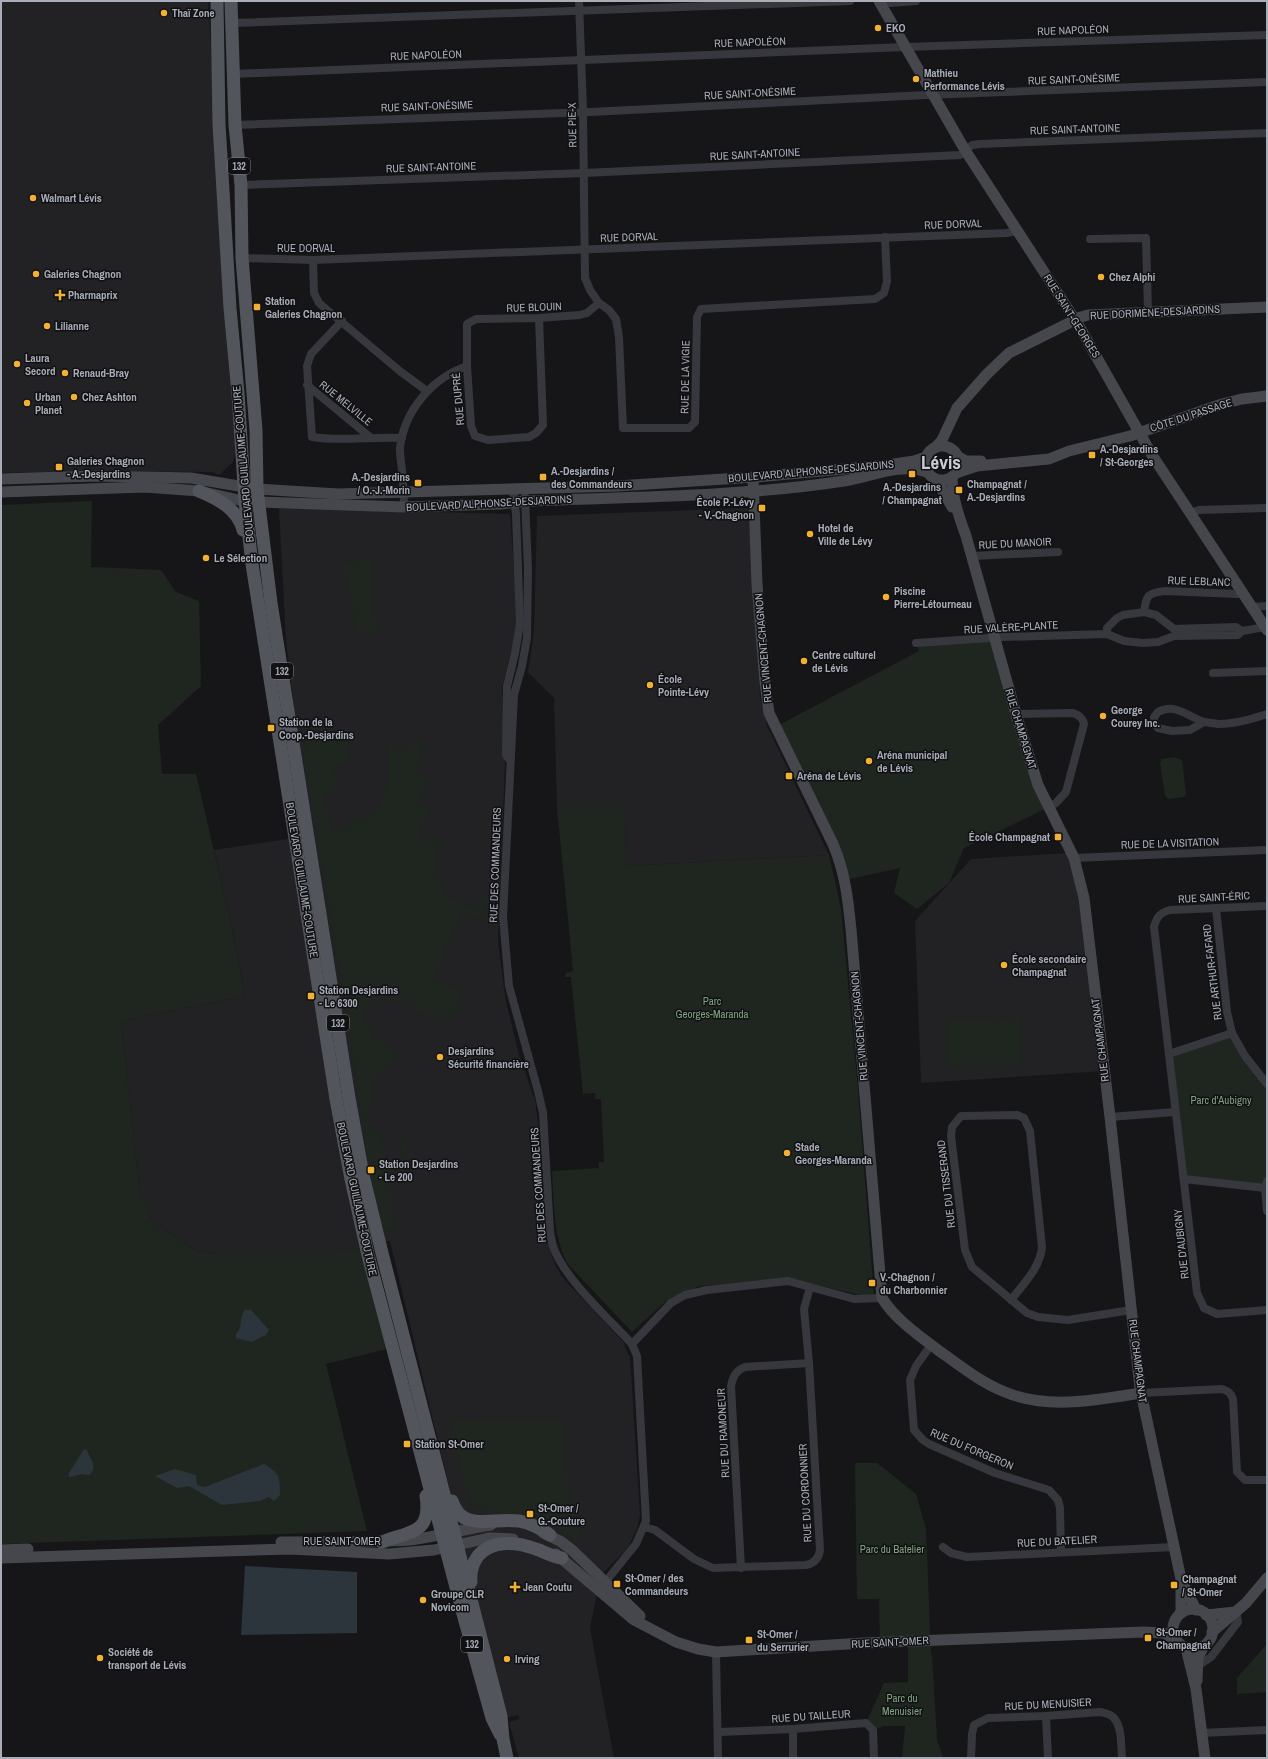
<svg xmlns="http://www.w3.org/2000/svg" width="1268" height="1759" font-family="'Archivo Narrow',sans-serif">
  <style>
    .built { fill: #222225 }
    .green { fill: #1e261f }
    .water { fill: #2c353c }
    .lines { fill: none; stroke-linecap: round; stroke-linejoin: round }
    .street { stroke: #37383d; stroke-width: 8 }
    .secondary { stroke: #45474d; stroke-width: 11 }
    .primary { stroke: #53555c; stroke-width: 13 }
    .poi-dot { fill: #f2b134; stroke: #111113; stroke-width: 1.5 }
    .labels { text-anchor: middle; stroke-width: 3; stroke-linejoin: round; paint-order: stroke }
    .shield { fill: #111113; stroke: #7b7e86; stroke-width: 1 }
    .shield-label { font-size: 10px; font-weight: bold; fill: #a8adb8 }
    .poi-label { font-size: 11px; font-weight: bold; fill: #a8adb8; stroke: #111113; text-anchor: start }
    .street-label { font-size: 11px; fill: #a8adb8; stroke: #111113 }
    .park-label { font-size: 11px; fill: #7fa381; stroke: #111113 }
    .town-label { font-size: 19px; font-weight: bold; fill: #c9ccd4; stroke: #111113 }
  </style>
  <rect width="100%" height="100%" fill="#161618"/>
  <g class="built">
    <polygon points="1,1 208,1 237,444 233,462 219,475 212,472 86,471 1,473"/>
    <polygon points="279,508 510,514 518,623 502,688 505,762 498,941 505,997 519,1055 535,1100 539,1129 547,1240 555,1265 562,1277 624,1343 625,1348 630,1357 640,1515 637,1529 627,1549 604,1572 596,1598 590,1628 614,1758 519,1758 509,1722 519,1719 518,1715 505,1718 465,1563 458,1514 454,1508 390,1241 379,1241 366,1243 362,1249 302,1258 233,1257 196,1251 153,1221 140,1194 121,1021 245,996 232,928 214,850 314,835 297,731 286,641"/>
    <polygon points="748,508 760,697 768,728 829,855 626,866 625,808 557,808 554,698 528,672 534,632 537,516"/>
    <polygon points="1067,853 1086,919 1104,1071 921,1083 915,921 971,859"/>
  </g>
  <g class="green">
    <polygon points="92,501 91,567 161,570 176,592 199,601 201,686 158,725 162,774 196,774 232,928 245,996 121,1021 140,1194 153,1221 196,1251 227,1256 324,1254 362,1249 387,1349 326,1364 367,1531 1,1544 1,505"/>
    <polygon points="375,557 372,584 377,632 355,633 352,598 342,564"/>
    <polygon points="995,638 1049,807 964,848 949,883 917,909 894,893 900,868 845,880 775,727 919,651 916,643"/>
    <polygon points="345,730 349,760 338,765 332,773 338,785 334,794 325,794 331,829 335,833 347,827 358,818 369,817 382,801 388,783 388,746 423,744 416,774 423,775 426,788 422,796 421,803 430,811 419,827 423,839 429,837 441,846 434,852 438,874 445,896 474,908 480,894 489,897 483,912 493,917 491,923 461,911 434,979 462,992 453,1018 446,1019 417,1013 413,1016 412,1002 406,1004 406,1001 390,1000 389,995 374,992 369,999 371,1002 366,1013 364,1013 362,1016 365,1024 377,1026 372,1036 382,1039 388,1048 393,1050 391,1067 386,1065 374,1081 368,1119 374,1131 381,1134 390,1172 401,1172 400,1140 404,1137 407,1140 407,1157 402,1157 402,1173 408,1174 391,1176 392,1216 395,1228 393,1231 385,1229 382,1225 370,1175 373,1171 372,1167 369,1168 344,998 303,755 306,754 304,742 308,737"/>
    <polygon points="1174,757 1182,760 1186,794 1184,797 1168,799 1165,796 1160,762 1162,759"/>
    <path d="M557 808H625L626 866 829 855 841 908 858 1089 874 1298 789 1279 699 1286 665 1302 632 1332 567 1263C553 1234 554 1202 552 1171L599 1168V1162H604L601 1099H595V1093L583 1094 571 977H565L566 973 573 971Z"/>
    <polygon points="1021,1017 1022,1065 947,1067 946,1019"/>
    <polygon points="1232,1033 1267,1084 1267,1181 1265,1188 1184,1179 1169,1054"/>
    <path d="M563 1418 570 1510 581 1534 580 1538 576 1540C561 1530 547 1521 530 1516 511 1510 485 1518 470 1503L451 1434V1426L454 1420Z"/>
    <polygon points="855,1463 877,1463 916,1494 926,1529 931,1655 932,1655 937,1740 943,1758 902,1758 905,1726 884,1726 873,1730 866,1723 884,1683 908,1682 908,1642 880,1642 879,1599 857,1599"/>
    <polygon points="1267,1644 1267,1692 1237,1694 1237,1678"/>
  </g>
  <g class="water">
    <path d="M245 1310H251L269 1330 265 1336H263L252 1342 236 1338V1334C243 1328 239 1317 245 1310Z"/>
    <path d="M84 1449 87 1450C90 1459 99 1468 89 1475L82 1474 70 1477 68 1476 69 1473Z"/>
    <path d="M264 1464C280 1474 280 1476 280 1495L274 1501 269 1497 260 1501 222 1505 189 1486 177 1488 155 1476 175 1469 196 1475 197 1485 205 1487Z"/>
    <polygon points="245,1566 357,1572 357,1633 241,1635"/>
  </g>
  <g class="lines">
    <g class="street">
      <polyline points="579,1 583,111 585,278 590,290 599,303 609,310 616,319 619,337 623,428 689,428 695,422 697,317 701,309 875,299 884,293 887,281 885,237"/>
      <polyline points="883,1 890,3 916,1"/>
      <polyline points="232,23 850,1"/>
      <polyline points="233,74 905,47 1267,35"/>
      <polyline points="235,125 590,112 926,95 1267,82"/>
      <polyline points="241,185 584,173 960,155 972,145 980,144 1267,133"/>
      <polyline points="1090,239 1146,238 1148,312"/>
      <polyline points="242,258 313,260 1007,233 1016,231"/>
      <polyline points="313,260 314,293 319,303 401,372 427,391"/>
      <polyline points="539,318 543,425 536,433 529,437 488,440 475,436 471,426 467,366 467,324 476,319 539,318 580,315 587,313 599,303"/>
      <path d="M342 321 311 354 307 366 312 437C341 442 372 436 402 438"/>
      <polyline points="307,385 370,437"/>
      <path d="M525 497 528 569 527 638 522 666 514 695 503 917 509 986 538 1091 543 1113 550 1232C551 1237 552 1244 554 1249 566 1280 609 1319 632 1344L637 1356 646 1521 636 1544 602 1586"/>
      <path d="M404 507C404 494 403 482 402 470 401 463 400 455 400 448 404 411 432 378 467 366"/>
      <polyline points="1191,513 1199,510 1267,508"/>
      <polyline points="972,556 1058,552"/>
      <polyline points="1252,607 1267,606"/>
      <path d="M1144 612C1146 595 1148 593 1165 591L1237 594 1242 592"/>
      <polyline points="1107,634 1107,628 1117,618 1123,615 1144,612 1156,615 1174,629 1236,627 1242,631"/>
      <polyline points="916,643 1004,637 1107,634 1124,641 1143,643 1158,642 1174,636 1238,635 1242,631 1265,627"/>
      <polyline points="1213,673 1267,671"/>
      <path d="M1016 714 1073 713C1079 715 1083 718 1084 724L1066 792 1056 803 1049 807"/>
      <path d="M1204 722 1190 730 1172 731 1158 728 1154 724V717L1158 712C1176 702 1189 718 1205 722 1209 723 1214 723 1218 724 1235 724 1251 719 1267 714"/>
      <polyline points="508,758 506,755 507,686 515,653 520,624 516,514 513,489"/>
      <polyline points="1074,858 1267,850"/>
      <path d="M1267 906 1170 910C1160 913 1157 916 1154 927L1197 1293 1204 1308 1217 1314 1267 1310"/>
      <polyline points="1216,908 1227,1012 1232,1033 1245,1056 1267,1084"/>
      <polyline points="1169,1054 1232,1033"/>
      <polyline points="1110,1117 1175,1112"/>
      <polyline points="1184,1179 1265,1188"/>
      <polyline points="1267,1181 1265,1188 1267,1211"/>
      <path d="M1011 1300C1024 1283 1040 1268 1042 1247L1030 1131 1024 1118 1017 1115 961 1116 952 1127 951 1136 965 1250 972 1267 1027 1313 1038 1317 1068 1320 1131 1310"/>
      <polyline points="632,1344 671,1303 685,1295 707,1290 788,1281 854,1299 882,1298"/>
      <polyline points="931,1345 916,1366 910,1380 914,1430 923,1440 929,1444 995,1473 1049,1490 1058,1500 1060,1508 1061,1552"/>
      <path d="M1141 1393 1222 1389C1228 1391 1231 1393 1233 1399L1237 1472 1245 1480H1267"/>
      <path d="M644 1527 655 1530 694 1559 713 1568 806 1565C815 1563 819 1558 820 1550L809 1363 804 1309 810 1287"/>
      <polyline points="943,1547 951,1553 967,1557 1174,1547"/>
      <path d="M741 1568 731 1386C733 1377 736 1370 745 1367L809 1363"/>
      <polyline points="716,1652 718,1758"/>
      <polyline points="1198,1666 1211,1657 1238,1622 1236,1612"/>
      <polyline points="1046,1716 1048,1758"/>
      <polyline points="793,1729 793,1758"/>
      <polyline points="719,1732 793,1729 866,1723 873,1730 874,1758"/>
      <polyline points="1201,1733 1267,1730"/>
      <path d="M971 1758 972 1734 974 1725 988 1718 1046 1716 1100 1712C1105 1713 1111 1714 1114 1718 1122 1727 1121 1746 1122 1758"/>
    </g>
    <g class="secondary">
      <polyline points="879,1 965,150 1079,326 1152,455 1267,630"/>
      <circle cx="942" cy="463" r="17"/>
      <polyline points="935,448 942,440 957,408 987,374 1009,353 1081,317 1088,315 1267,307"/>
      <polyline points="957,456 966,461 981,461"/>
      <polyline points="956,473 977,466 1049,459 1069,451 1130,436 1222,404 1242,399 1267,396"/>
      <path d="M753 477 757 584 765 683 769 713 833 844C845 872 848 899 851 929L882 1298C895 1319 918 1335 938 1350 959 1365 980 1382 1005 1392 1047 1410 1097 1400 1141 1393"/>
      <path d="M952 477C952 497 959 517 966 536L1016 714 1038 785 1074 858 1084 898 1110 1117 1140 1388 1181 1579V1613"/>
      <polyline points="1,479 96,476 191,478 257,489 338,494 617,486 755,477 888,465 914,461 926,457"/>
      <polyline points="937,480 952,507"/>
      <path d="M1 492 145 487 199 491 239 500 259 502 404 507 501 504 525 501C631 497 739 497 844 481 870 477 901 462 927 472"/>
      <polyline points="543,1533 560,1541 572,1550 640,1616"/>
      <path d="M281 1542C324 1541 367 1543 410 1540 437 1537 463 1529 491 1525"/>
      <polyline points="1,1550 28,1549"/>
      <polyline points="556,1554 634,1620 676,1642 698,1649 716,1652 864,1643 1143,1632 1164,1633 1177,1641"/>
      <polyline points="1,1558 290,1549 389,1554 434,1550 489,1538 513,1539"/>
      <polyline points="1182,1581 1196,1610"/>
      <circle cx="1193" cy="1629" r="20"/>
      <polyline points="1206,1615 1236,1612"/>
      <polyline points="1212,1632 1246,1603 1267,1578"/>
      <polyline points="1186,1648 1196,1689 1205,1758"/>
      <polyline points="1197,1681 1198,1657 1204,1646"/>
    </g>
    <g class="primary">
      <polyline points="217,1 219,124 230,308 238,393 245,501 252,564 336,1099 351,1179 368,1255 465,1621 492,1718 500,1734"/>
      <polyline points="231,1 235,125 241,185 242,258 256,430 257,489 271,603 349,1098 363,1175 382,1253 501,1716 503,1739 507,1758"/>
      <path d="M199 491C218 499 238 509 243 530"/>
      <path d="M452 1501C462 1533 493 1517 519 1521 531 1523 540 1528 550 1535"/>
      <path d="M382 1542C409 1531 432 1535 426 1496"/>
      <path d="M471 1582C470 1572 472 1564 478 1556 492 1539 518 1542 536 1549 545 1552 553 1557 562 1558"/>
    </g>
  </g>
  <g class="poi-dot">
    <circle cx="164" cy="13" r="4"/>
    <circle cx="878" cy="28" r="4"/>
    <circle cx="916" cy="79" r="4"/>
    <circle cx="33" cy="198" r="4"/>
    <circle cx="36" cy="274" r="4"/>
    <circle cx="1101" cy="277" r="4"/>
    <path d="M58 289h4v4h4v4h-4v4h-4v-4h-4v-4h4z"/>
    <rect x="253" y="303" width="8" height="8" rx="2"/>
    <circle cx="47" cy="326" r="4"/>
    <circle cx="17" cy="364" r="4"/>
    <circle cx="65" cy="373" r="4"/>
    <circle cx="74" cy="397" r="4"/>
    <circle cx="27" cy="403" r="4"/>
    <rect x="1088" y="451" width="8" height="8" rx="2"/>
    <rect x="55" y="463" width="8" height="8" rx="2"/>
    <rect x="908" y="470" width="8" height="8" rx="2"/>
    <rect x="539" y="473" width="8" height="8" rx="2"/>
    <rect x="414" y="479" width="8" height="8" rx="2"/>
    <rect x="955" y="486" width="8" height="8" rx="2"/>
    <rect x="758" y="504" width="8" height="8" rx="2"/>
    <circle cx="810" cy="534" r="4"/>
    <circle cx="206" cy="558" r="4"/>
    <circle cx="886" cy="597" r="4"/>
    <circle cx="804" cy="661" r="4"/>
    <circle cx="650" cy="685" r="4"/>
    <circle cx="1103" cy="716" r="4"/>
    <rect x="267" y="724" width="8" height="8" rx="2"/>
    <circle cx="869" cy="761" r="4"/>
    <rect x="785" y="772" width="8" height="8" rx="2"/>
    <rect x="1054" y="833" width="8" height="8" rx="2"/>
    <circle cx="1004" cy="965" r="4"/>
    <rect x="307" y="992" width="8" height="8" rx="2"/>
    <circle cx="440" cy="1057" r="4"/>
    <circle cx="787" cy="1153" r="4"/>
    <rect x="367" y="1166" width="8" height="8" rx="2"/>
    <rect x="868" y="1279" width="8" height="8" rx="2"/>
    <rect x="403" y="1440" width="8" height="8" rx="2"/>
    <rect x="526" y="1510" width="8" height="8" rx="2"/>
    <rect x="613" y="1580" width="8" height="8" rx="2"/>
    <rect x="1170" y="1581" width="8" height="8" rx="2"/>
    <path d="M513 1581h4v4h4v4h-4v4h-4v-4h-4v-4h4z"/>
    <circle cx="423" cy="1600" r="4"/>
    <rect x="1144" y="1634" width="8" height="8" rx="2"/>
    <rect x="745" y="1636" width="8" height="8" rx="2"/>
    <circle cx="100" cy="1658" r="4"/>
    <circle cx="507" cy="1659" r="4"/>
  </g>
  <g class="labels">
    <g class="shield">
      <rect x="228" y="158" width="22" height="16" rx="3"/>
      <rect x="271" y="663" width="22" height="16" rx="3"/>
      <rect x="327" y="1015" width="22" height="16" rx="3"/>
      <rect x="461" y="1636" width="22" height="16" rx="3"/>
    </g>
    <g class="shield-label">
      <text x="239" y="170">132</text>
      <text x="282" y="675">132</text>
      <text x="338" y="1027">132</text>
      <text x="472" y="1648">132</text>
    </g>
    <g class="poi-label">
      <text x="172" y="17">Thaï Zone</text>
      <text x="886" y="32">EKO</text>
      <text x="924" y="77">Mathieu<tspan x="924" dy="13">Performance Lévis</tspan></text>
      <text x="41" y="202">Walmart Lévis</text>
      <text x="44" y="278">Galeries Chagnon</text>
      <text x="1109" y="281">Chez Alphi</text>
      <text x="68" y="299">Pharmaprix</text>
      <text x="265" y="305">Station<tspan x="265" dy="13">Galeries Chagnon</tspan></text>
      <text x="55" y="330">Lilianne</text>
      <text x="25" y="362">Laura<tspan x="25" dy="13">Secord</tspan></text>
      <text x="73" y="377">Renaud-Bray</text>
      <text x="35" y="401">Urban<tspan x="35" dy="13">Planet</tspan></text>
      <text x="82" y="401">Chez Ashton</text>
      <text x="1100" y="453">A.-Desjardins<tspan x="1100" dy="13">/ St-Georges</tspan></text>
      <text x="67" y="465">Galeries Chagnon<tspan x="67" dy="13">- A.-Desjardins</tspan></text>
      <text x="551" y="475">A.-Desjardins /<tspan x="551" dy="13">des Commandeurs</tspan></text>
      <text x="410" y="481" text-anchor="end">A.-Desjardins<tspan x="410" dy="13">/ O.-J.-Morin</tspan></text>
      <text x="967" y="488">Champagnat /<tspan x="967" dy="13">A.-Desjardins</tspan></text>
      <text x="912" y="491" text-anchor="middle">A.-Desjardins<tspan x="912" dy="13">/ Champagnat</tspan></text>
      <text x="754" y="506" text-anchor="end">École P.-Lévy<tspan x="754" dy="13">- V.-Chagnon</tspan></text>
      <text x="818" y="532">Hotel de<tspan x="818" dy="13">Ville de Lévy</tspan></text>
      <text x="214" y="562">Le Sélection</text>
      <text x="894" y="595">Piscine<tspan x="894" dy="13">Pierre-Létourneau</tspan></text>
      <text x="812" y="659">Centre culturel<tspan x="812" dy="13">de Lévis</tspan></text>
      <text x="658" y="683">École<tspan x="658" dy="13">Pointe-Lévy</tspan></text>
      <text x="1111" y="714">George<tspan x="1111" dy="13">Courey Inc.</tspan></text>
      <text x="279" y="726">Station de la<tspan x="279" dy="13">Coop.-Desjardins</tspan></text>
      <text x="877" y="759">Aréna municipal<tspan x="877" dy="13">de Lévis</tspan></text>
      <text x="797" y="780">Aréna de Lévis</text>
      <text x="1050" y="841" text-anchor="end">École Champagnat</text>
      <text x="1012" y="963">École secondaire<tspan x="1012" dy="13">Champagnat</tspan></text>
      <text x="319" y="994">Station Desjardins<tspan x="319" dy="13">- Le 6300</tspan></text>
      <text x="448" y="1055">Desjardins<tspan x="448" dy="13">Sécurité financière</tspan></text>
      <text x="795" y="1151">Stade<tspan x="795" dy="13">Georges-Maranda</tspan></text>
      <text x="379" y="1168">Station Desjardins<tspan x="379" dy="13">- Le 200</tspan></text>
      <text x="880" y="1281">V.-Chagnon /<tspan x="880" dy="13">du Charbonnier</tspan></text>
      <text x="415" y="1448">Station St-Omer</text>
      <text x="538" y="1512">St-Omer /<tspan x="538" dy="13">G.-Couture</tspan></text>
      <text x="625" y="1582">St-Omer / des<tspan x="625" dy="13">Commandeurs</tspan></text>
      <text x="1182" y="1583">Champagnat<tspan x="1182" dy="13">/ St-Omer</tspan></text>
      <text x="523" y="1591">Jean Coutu</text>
      <text x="431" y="1598">Groupe CLR<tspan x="431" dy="13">Novicom</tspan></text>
      <text x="1156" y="1636">St-Omer /<tspan x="1156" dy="13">Champagnat</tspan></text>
      <text x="757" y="1638">St-Omer /<tspan x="757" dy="13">du Serrurier</tspan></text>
      <text x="108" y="1656">Société de<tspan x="108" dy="13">transport de Lévis</tspan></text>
      <text x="515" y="1663">Irving</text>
    </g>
    <g class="street-label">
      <text transform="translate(1073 30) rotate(-2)" y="4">RUE NAPOLÉON</text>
      <text transform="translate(750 42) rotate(-2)" y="4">RUE NAPOLÉON</text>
      <text transform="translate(426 55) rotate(-2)" y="4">RUE NAPOLÉON</text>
      <text transform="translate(1074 79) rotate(-2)" y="4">RUE SAINT-ONÉSIME</text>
      <text transform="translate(750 93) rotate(-3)" y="4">RUE SAINT-ONÉSIME</text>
      <text transform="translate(427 106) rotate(-2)" y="4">RUE SAINT-ONÉSIME</text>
      <text transform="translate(572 125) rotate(-91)" y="4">RUE PIE-X</text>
      <text transform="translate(1075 129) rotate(-2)" y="4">RUE SAINT-ANTOINE</text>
      <text transform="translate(755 154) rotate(-3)" y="4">RUE SAINT-ANTOINE</text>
      <text transform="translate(431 167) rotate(-2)" y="4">RUE SAINT-ANTOINE</text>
      <text transform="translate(953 224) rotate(-2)" y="4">RUE DORVAL</text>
      <text transform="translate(629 237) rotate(-2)" y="4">RUE DORVAL</text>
      <text x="306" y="252">RUE DORVAL</text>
      <text transform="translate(534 307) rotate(-2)" y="4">RUE BLOUIN</text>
      <text transform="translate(1155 312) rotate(-3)" y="4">RUE DORIMÈNE-DESJARDINS</text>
      <text transform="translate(1072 316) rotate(58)" y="4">RUE SAINT-GEORGES</text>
      <text transform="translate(685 377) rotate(-89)" y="4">RUE DE LA VIGIE</text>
      <text transform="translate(458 399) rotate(-95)" y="4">RUE DUPRÉ</text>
      <text transform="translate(346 403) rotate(39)" y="4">RUE MELVILLE</text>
      <text transform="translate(1191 415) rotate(-18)" y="4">CÔTE DU PASSAGE</text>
      <text transform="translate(243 464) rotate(-95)" y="4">BOULEVARD GUILLAUME-COUTURE</text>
      <text transform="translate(811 471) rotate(-5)" y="4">BOULEVARD ALPHONSE-DESJARDINS</text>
      <text transform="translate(489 503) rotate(-3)" y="4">BOULEVARD ALPHONSE-DESJARDINS</text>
      <text transform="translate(1015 543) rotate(-3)" y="4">RUE DU MANOIR</text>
      <text transform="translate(1199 581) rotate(2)" y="4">RUE LEBLANC</text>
      <text transform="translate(1011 627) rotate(-3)" y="4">RUE VALÈRE-PLANTE</text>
      <text transform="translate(763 648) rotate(-95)" y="4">RUE VINCENT-CHAGNON</text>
      <text transform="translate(1021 729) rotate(73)" y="4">RUE CHAMPAGNAT</text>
      <text transform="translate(1170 843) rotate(-2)" y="4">RUE DE LA VISITATION</text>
      <text transform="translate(495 865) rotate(-88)" y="4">RUE DES COMMANDEURS</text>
      <text transform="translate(302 880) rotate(81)" y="4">BOULEVARD GUILLAUME-COUTURE</text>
      <text transform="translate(1214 897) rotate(-3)" y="4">RUE SAINT-ÉRIC</text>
      <text transform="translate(1212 972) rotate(-97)" y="4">RUE ARTHUR-FAFARD</text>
      <text transform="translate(859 1026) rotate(-95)" y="4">RUE VINCENT-CHAGNON</text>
      <text transform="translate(1100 1040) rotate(-97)" y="4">RUE CHAMPAGNAT</text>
      <text transform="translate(946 1184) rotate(-97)" y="4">RUE DU TISSERAND</text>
      <text transform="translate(538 1185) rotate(-94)" y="4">RUE DES COMMANDEURS</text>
      <text transform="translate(357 1199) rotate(78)" y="4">BOULEVARD GUILLAUME-COUTURE</text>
      <text transform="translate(1181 1244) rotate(-96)" y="4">RUE D'AUBIGNY</text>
      <text transform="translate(1138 1361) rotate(83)" y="4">RUE CHAMPAGNAT</text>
      <text transform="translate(723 1433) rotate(-93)" y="4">RUE DU RAMONEUR</text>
      <text transform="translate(972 1449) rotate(23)" y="4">RUE DU FORGERON</text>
      <text transform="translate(805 1493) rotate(-93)" y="4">RUE DU CORDONNIER</text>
      <text x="342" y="1545">RUE SAINT-OMER</text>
      <text transform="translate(1057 1541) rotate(-3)" y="4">RUE DU BATELIER</text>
      <text transform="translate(890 1642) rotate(-3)" y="4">RUE SAINT-OMER</text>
      <text transform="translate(1048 1704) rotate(-3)" y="4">RUE DU MENUISIER</text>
      <text transform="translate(811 1716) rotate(-4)" y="4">RUE DU TAILLEUR</text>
    </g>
    <g class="park-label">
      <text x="712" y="1005">Parc<tspan x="712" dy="13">Georges-Maranda</tspan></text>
      <text x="1221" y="1104">Parc d'Aubigny</text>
      <text x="892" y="1553">Parc du Batelier</text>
      <text x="902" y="1702">Parc du<tspan x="902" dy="13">Menuisier</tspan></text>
    </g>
    <g class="town-label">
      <text x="941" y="469">Lévis</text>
    </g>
  </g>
  <rect width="1268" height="1759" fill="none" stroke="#a8adb8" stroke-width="4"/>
</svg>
